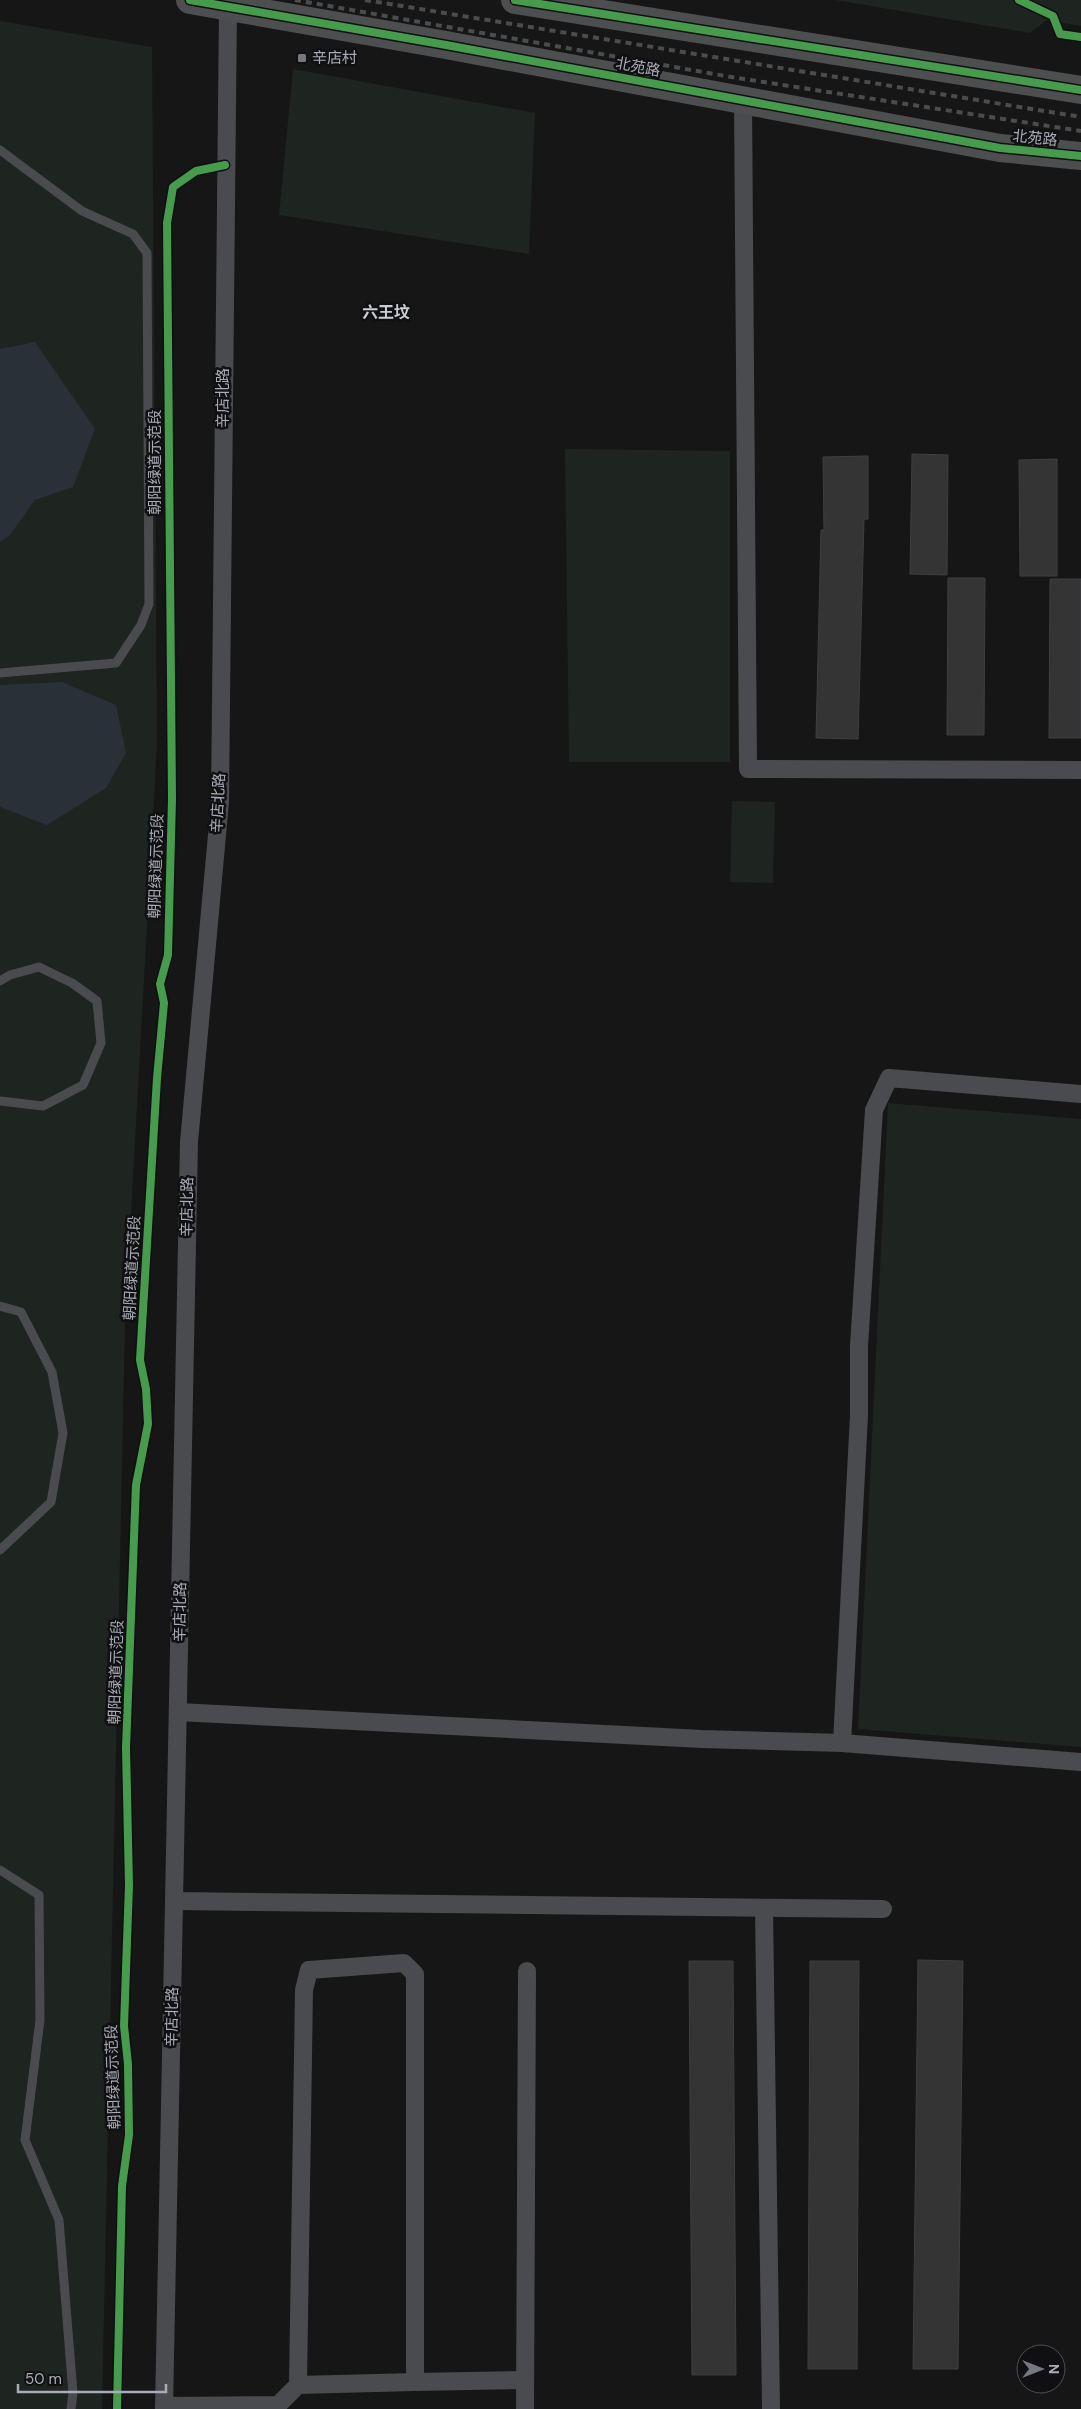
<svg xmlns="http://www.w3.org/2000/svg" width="1081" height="2409" font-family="'DM Sans','Noto Sans SC',sans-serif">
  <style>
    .green { fill: #1e241f }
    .water { fill: #2a3037 }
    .building { fill: #343435; stroke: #3e3f42 }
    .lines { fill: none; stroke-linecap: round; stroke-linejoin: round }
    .service { stroke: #4a4b4e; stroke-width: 9 }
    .minor { stroke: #4a4b4e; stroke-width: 18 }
    .primary { stroke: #4c4e50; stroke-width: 28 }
    .rail { stroke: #4a4c4d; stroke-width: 4; stroke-dasharray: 6 5; stroke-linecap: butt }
    .cycleway-casing { stroke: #101012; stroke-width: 11 }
    .cycleway { stroke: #469c4c; stroke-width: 8 }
    .poi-dot { fill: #75787e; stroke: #101012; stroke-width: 2 }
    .labels { text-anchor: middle; stroke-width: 5; stroke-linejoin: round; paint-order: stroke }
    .poi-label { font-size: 15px; fill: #a8acb6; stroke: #101012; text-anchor: start }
    .street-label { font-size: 15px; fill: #a8acb6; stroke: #101012 }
    .neighbourhood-label { font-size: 16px; font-weight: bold; fill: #c8cbd2; stroke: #101012 }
  </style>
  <rect width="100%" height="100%" fill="#161616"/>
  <g class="green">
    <polygon points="835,0 1081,0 1081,26 1047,20 1030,33"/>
    <polygon points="0,21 152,47 157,744 125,1323 102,2409 0,2409"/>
    <polygon points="293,69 535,113 529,254 279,215"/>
    <polygon points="565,449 730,451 730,762 569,762"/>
    <polygon points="732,801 775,802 773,883 730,882"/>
    <polygon points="888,1103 1081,1119 1081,1747 858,1729"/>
  </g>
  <g class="water">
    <polygon points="35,342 95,429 73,487 35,500 10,535 0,542 0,349"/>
    <polygon points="62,682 116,705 126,753 106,788 47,825 0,807 0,685"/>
  </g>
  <g class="building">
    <polygon points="912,454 948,455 947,575 910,574"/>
    <polygon points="868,456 868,519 864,519 858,739 816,738 821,530 824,530 823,457"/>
    <polygon points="1057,459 1057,576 1020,576 1019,460"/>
    <polygon points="948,578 985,578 984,735 947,735"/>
    <polygon points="1050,579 1081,579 1081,738 1049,738"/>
    <polygon points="918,1960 963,1961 958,2369 913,2369"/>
    <polygon points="689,1961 733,1961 736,2375 692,2375"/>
    <polygon points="810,1961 859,1961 857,2369 808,2369"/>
  </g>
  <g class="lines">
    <g class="service">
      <polyline points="0,150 82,211 133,234 147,253 149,604 141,625 116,663 0,673"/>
      <polyline points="0,981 10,975 39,967 72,983 97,1001 101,1043 83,1085 43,1106 0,1101"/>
      <polyline points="0,1306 21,1312 52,1372 63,1433 51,1502 0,1550"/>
      <polyline points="0,1870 39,1895 40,2020 25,2140 59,2220 73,2393 71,2409"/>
    </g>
    <g class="minor">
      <polyline points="743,100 748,769 1081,770"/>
      <polyline points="178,1712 702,1739 842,1743 1081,1762"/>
      <polyline points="842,1743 859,1415 859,1346 874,1110 889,1078 1081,1094"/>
      <polyline points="175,1901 883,1909"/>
      <polyline points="764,1908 771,2409"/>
      <polyline points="415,2382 525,2380"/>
      <polyline points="164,2406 278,2405 298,2385 304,1990 309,1970 404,1963 415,1974 415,2382 298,2385"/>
      <polyline points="164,2409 189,1142 220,802 228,6"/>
      <polyline points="525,2409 527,1971"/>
    </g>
    <g class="primary">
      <polyline points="190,0 446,45 1000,148 1081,156"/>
      <polyline points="515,0 1081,90"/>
    </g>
    <g class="rail">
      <polyline points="295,0 731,77 1081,131"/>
      <polyline points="365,0 1081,117"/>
    </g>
    <g class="cycleway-casing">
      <g id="cycleway">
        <polyline points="190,0 446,45 1000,148 1081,156"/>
        <polyline points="515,0 1081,90"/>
        <polyline points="1019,0 1053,16 1060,34 1081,37"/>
        <polyline points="117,2409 122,2186 129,2135 128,2064 124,2026 129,1885 126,1748 136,1485 148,1424 146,1389 140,1360 157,1078 164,1003 160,984 168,955 172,799 167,223 173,187 196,171 225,165"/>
      </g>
    </g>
    <use href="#cycleway" class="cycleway"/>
  </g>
  <rect class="poi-dot" x="297" y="53" width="10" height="10" rx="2.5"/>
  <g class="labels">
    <g class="poi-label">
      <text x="312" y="63">辛店村</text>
    </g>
    <g class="street-label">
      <text transform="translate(638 67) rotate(11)" y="5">北苑路</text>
      <text transform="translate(1035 138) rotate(6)" y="5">北苑路</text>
      <text transform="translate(223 398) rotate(-90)" y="5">辛店北路</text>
      <text transform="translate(155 462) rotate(-90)" y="5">朝阳绿道示范段</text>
      <text transform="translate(218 803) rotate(-87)" y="5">辛店北路</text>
      <text transform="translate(156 866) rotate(-88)" y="5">朝阳绿道示范段</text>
      <text transform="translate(187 1207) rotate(-89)" y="5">辛店北路</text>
      <text transform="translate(132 1268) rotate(-87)" y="5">朝阳绿道示范段</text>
      <text transform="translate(180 1612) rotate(-89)" y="5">辛店北路</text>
      <text transform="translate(116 1672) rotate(-88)" y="5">朝阳绿道示范段</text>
      <text transform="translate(172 2017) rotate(-89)" y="5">辛店北路</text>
      <text transform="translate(113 2077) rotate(-92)" y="5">朝阳绿道示范段</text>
    </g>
    <g class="neighbourhood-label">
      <text x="386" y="318">六王坟</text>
    </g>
  </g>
  <g transform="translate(1041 2369) rotate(90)"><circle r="24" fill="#101012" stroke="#4d4e54"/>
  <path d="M0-4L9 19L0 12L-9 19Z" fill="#75787e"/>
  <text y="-8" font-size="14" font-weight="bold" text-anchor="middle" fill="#a8acb6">N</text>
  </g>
  <path d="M18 2384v8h148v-8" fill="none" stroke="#a8acb6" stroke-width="2.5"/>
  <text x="25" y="2384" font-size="15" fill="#a8acb6" stroke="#101012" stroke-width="4" paint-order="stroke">50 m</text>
</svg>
